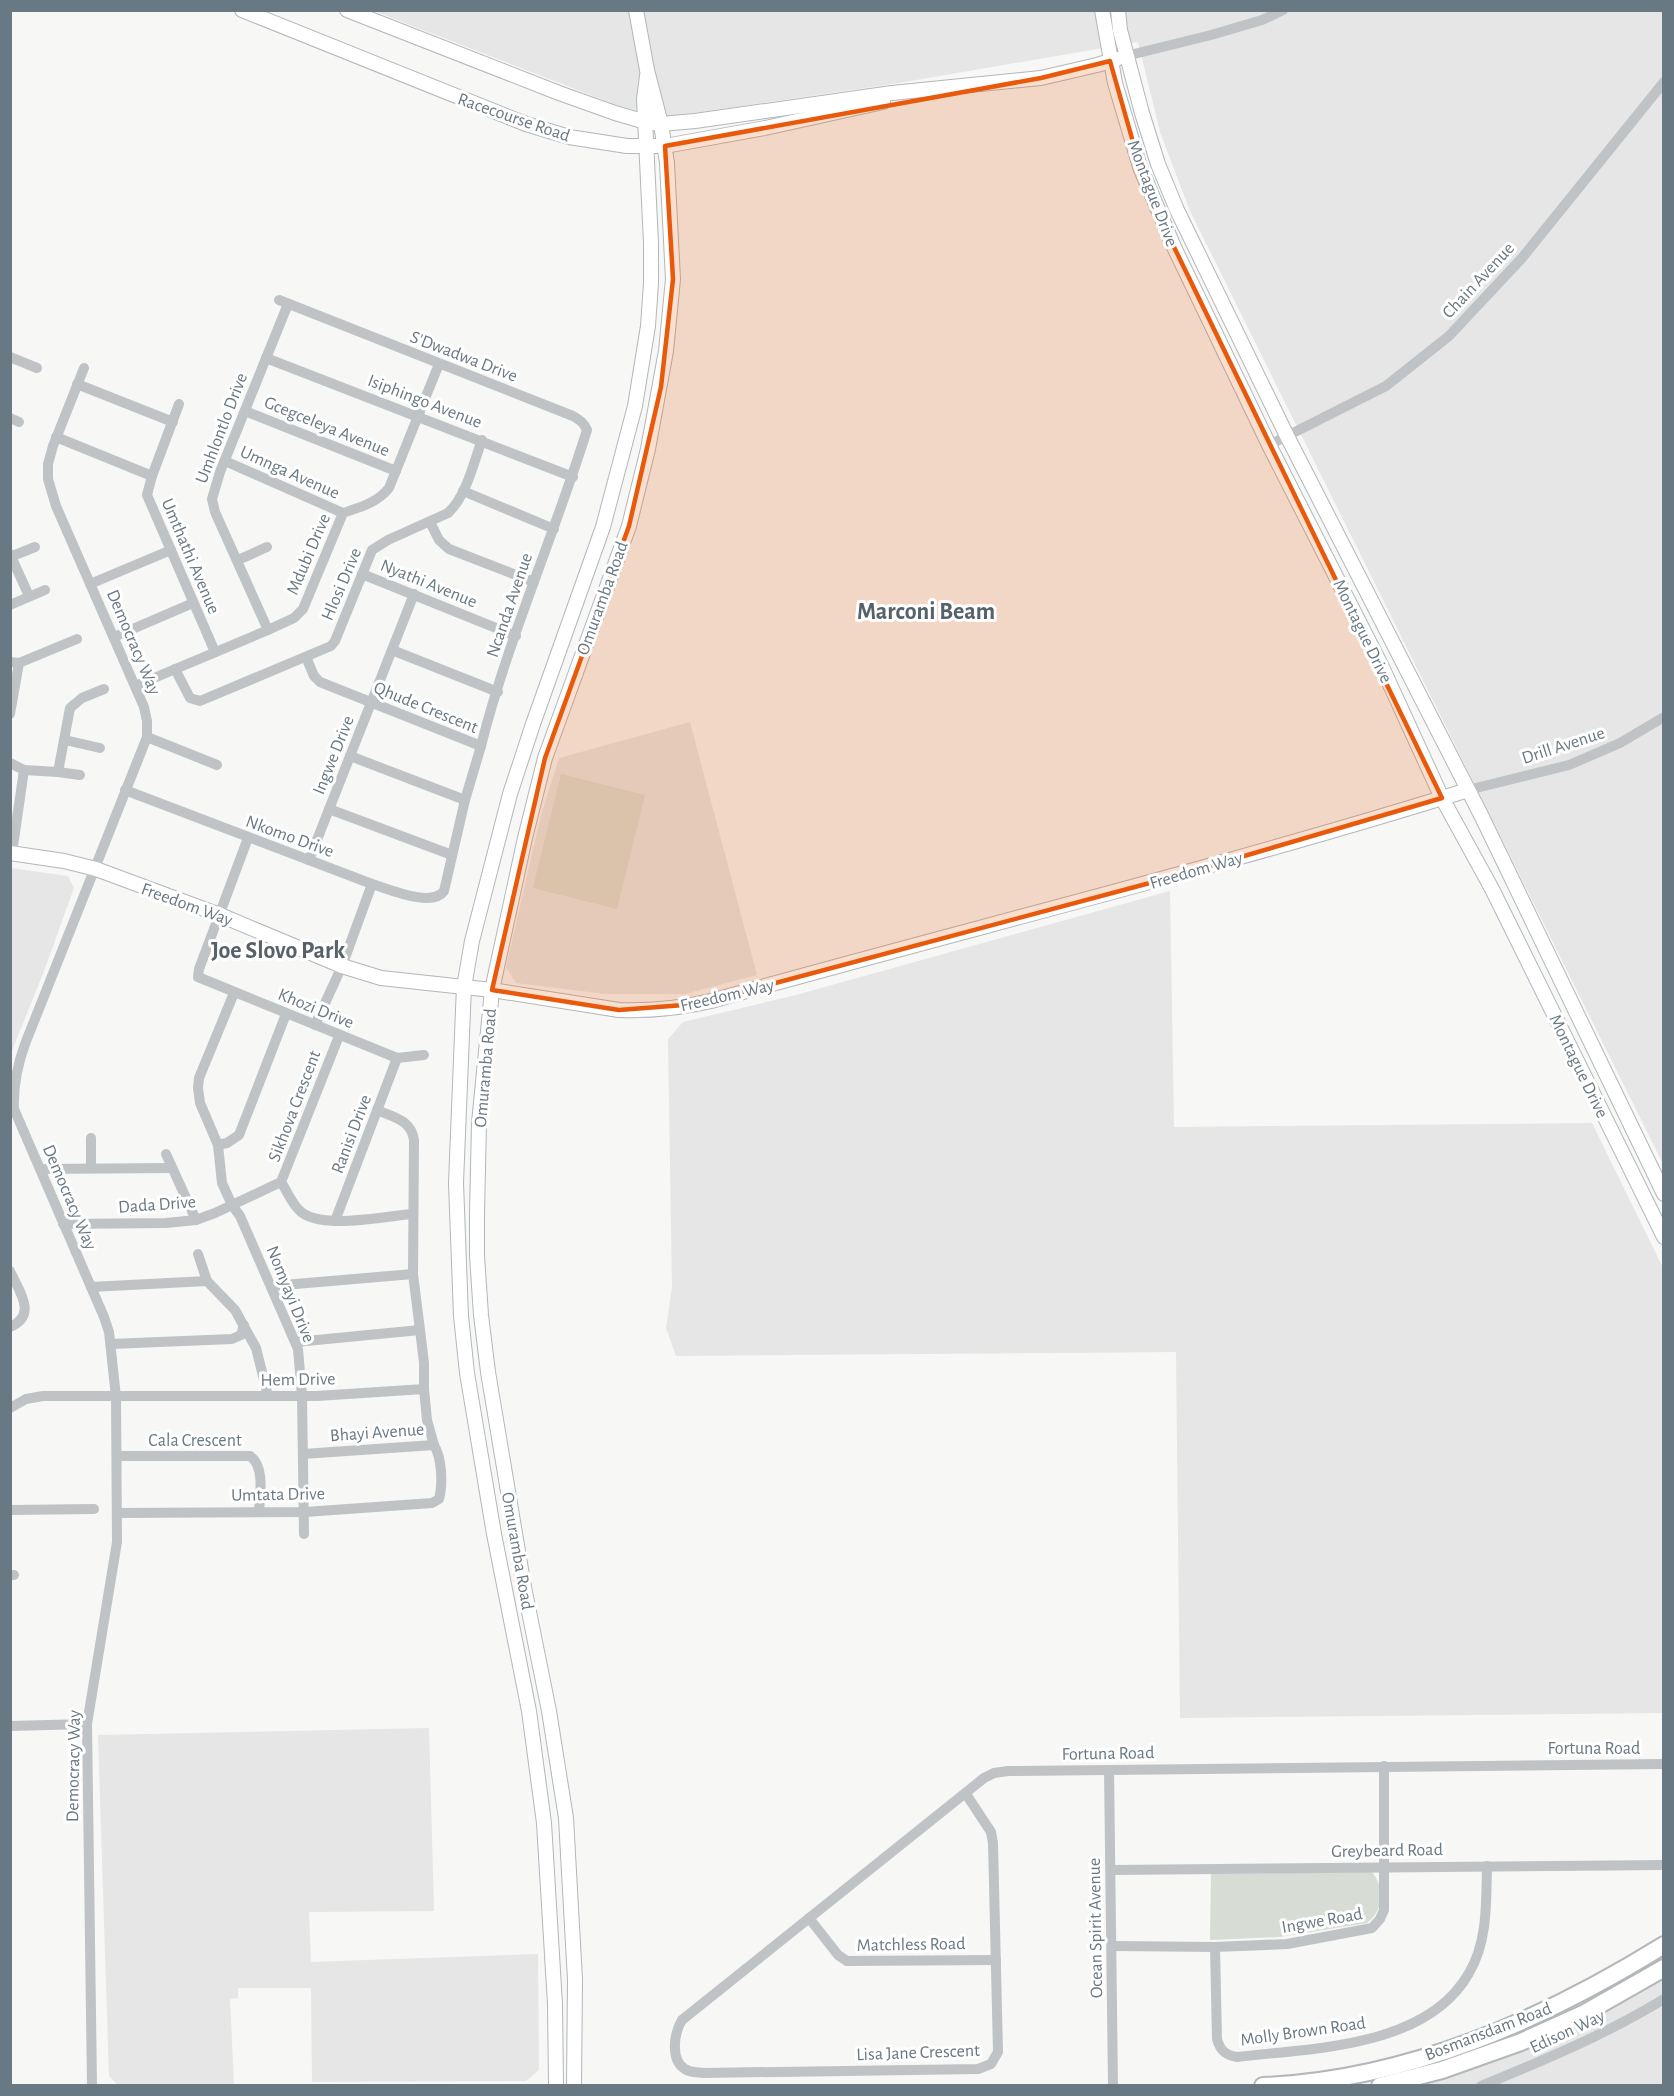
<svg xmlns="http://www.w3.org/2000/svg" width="1674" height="2096" font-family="'Alegreya Sans',sans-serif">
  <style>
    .built { fill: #e5e6e5 }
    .green { fill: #d7dcd4 }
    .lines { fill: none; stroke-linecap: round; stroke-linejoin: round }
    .secondary-casing { stroke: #b1b7bb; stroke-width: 16 }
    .primary-casing { stroke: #b2b7ba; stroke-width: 20 }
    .street { stroke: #bfc3c6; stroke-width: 10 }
    .secondary { stroke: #fff; stroke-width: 14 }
    .primary { stroke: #fff; stroke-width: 16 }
    .marked { fill: #e8590c; fill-opacity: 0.2; stroke: #e8590c; stroke-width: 4.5; stroke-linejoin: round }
    .labels { text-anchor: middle; stroke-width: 6; stroke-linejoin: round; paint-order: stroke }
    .street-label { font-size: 18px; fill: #697983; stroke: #fff }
    .district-label { font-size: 24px; font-weight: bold; fill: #566269; stroke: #fff }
  </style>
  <rect width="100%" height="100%" fill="#f7f7f5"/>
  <g class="built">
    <polygon points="374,11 1663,11 1663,1164 1190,211 1160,132 1138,42 893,84 666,117 616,105"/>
    <polygon points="690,722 757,975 685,994 605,994 516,983 506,967 541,815 559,758"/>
    <polygon points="11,868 68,876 74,888 44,971 11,1053"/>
    <polygon points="1170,891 1174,1127 1592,1123 1663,1268 1663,1713 1180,1718 1176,1352 676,1356 666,1328 672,1287 668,1039 683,1022 796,995"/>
    <polygon points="429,1728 434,1911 309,1912 311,1962 538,1954 539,2070 526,2081 312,2082 311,1988 238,1988 238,1998 230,1999 234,2085 118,2085 109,2076 98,1735"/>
    <polygon points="1663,1959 1663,2085 1385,2086 1442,2072 1627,1984"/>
  </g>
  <g class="green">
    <polygon points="561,774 645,795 617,909 533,888"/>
    <path d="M1372 1872C1385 1888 1384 1910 1367 1923L1280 1937 1210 1940 1211 1874Z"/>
  </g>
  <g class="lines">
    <g class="secondary-casing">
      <g id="secondary">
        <polyline points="242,10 526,124 569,137 627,146 665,146 765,128 883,102"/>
        <polyline points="347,10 559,93 615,113 646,122 661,124 695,121 892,93 1041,78 1097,65 1117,59"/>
        <polyline points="1102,10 1115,83 1140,167 1174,247 1269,445 1382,667 1442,798 1492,889 1664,1237"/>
        <polyline points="1118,10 1120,30 1142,113 1158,164 1177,210 1287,436 1481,815 1664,1194"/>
        <path d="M10 853 64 861 96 869 220 915 342 966 381 978 492 990 619 1010C650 1011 681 1008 711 1001 963 930 1218 868 1468 790"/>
        <polyline points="556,2086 555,2004 544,1823 529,1711 494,1534 467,1373 461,1316 456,1183 463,1010 464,987 472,941 510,794 533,724 603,527 635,406 648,326 651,283 651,243 644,99 647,76"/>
        <polyline points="574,2086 575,1980 566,1818 549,1711 524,1587 488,1372 481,1315 477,1256 477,1213 479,1123 492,990 525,838 545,758 629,526 648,449 666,351 673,279 667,163 661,124 647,70 636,10"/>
      </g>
    </g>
    <g class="primary-casing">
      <g id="primary">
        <path d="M1263 2086C1407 2080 1543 2020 1664 1945"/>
        <polyline points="1380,2086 1442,2070 1521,2042 1585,2013 1664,1968"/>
      </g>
    </g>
    <g class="street">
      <polyline points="1126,56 1211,35 1262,20 1283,10"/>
      <path d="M279 300 573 416C580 420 584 423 587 430 554 536 508 639 481 746"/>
      <polyline points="10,357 37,368"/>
      <polyline points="266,358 573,477"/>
      <path d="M84 368 53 446 48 464V479L56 506 144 707 147 721V737L25 1044C17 1066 13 1085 14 1109L104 1317 109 1332 116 1397 117 1542 87 1724 92 2086"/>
      <polyline points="77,384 173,422"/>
      <polyline points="179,404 152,476 147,495 215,652"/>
      <polyline points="245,411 396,471"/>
      <polyline points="10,418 19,422"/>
      <polyline points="56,437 152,476"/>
      <polyline points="1269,445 1386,386 1449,336 1522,258 1664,82"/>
      <polyline points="225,461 343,513"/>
      <polyline points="463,491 554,529"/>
      <polyline points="430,522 439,540 449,549 534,582"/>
      <polyline points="10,554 29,596"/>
      <polyline points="10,557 35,547"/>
      <polyline points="238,560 267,547"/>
      <polyline points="362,574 516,636"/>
      <polyline points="90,584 171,550"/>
      <polyline points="10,605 45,590"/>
      <polyline points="268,630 215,512 212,499 220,472 288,304"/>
      <polyline points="114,637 193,603"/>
      <polyline points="392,650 498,692"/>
      <polyline points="306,657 314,676 320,682 481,746 465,800 350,756"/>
      <polyline points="10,662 19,663 77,639"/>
      <path d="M175 669 190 698 200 701 331 646 335 641 372 550 388 540 448 513C467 495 473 464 482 440"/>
      <path d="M135 686 268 630 294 618 303 609 343 513C360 507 377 503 389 488L439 364"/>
      <polyline points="10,714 19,663"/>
      <polyline points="147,737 217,765"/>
      <polyline points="65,740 100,748"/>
      <polyline points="10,763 24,770 58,772 80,775"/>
      <polyline points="58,772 70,708 82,698 104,689"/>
      <path d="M125 790 372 884C389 889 432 908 444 891L465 800"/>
      <polyline points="1468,790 1569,765 1620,743 1664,717"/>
      <polyline points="329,809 452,855"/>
      <polyline points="248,838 199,969 198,977 397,1058 424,1055"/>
      <polyline points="12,853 24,770"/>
      <polyline points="309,860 414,594"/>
      <polyline points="234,993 199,1078 198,1088 200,1103 218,1145 222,1183 232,1205 240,1216 298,1349 302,1396 304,1534"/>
      <polyline points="315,1025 342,966 372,884"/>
      <path d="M377 1110C395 1118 411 1120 414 1140L413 1274 420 1330"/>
      <polyline points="218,1145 227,1143 239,1135 286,1014"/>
      <polyline points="166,1154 196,1220"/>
      <polyline points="91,1168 91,1138"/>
      <polyline points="40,1169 172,1168"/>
      <polyline points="281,1182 339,1036"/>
      <path d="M281 1182C287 1191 291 1202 299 1210 319 1231 385 1216 413 1214"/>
      <polyline points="335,1221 397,1058"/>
      <polyline points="63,1224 166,1223 196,1220 215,1213 281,1182"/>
      <polyline points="198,1254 207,1281 235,1310 256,1348 268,1396"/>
      <path d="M10 1271C19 1291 38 1315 10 1327"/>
      <polyline points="272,1286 413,1274"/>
      <polyline points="91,1287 207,1281"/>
      <polyline points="296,1342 420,1330 424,1363 424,1389"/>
      <polyline points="111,1344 232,1339 241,1335 244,1325"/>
      <polyline points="10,1408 26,1399 43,1396 317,1396 424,1389 427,1420 434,1445"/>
      <path d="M117 1456H250C265 1466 260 1495 259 1511"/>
      <polyline points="10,1510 94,1509"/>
      <path d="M117 1513 305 1512 432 1503 439 1499C443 1485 442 1458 434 1445L303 1454"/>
      <polyline points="10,1575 14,1575"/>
      <polyline points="10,1726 87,1724"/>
      <polyline points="1109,1770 1113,2086"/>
      <path d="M966 1794 991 1832 993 1843 998 2052 991 2064 978 2069 704 2073C698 2072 690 2073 685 2069 670 2060 674 2033 682 2020L984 1778 994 1773 1008 1771 1664 1764"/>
      <polyline points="1111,1870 1664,1865"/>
      <polyline points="809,1918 838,1955 847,1961 996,1960"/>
      <polyline points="1112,1946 1215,1947 1287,1944 1372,1928 1380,1919 1384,1910 1384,1766"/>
      <path d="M1215 1947 1217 2039C1220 2050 1225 2055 1237 2057 1312 2048 1427 2048 1469 1973 1488 1941 1486 1902 1487 1866"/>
      <path d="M1481 2086C1544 2060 1605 2035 1664 1999"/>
    </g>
    <use href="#secondary" class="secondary"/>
    <use href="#primary" class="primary"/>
  </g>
  <path class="marked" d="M1110 61 1141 170 1174 247 1442 798 1176 876 697 1004 619 1010 492 990 545 758 629 526 661 387 673 279 665 146 1041 78Z"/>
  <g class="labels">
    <g class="street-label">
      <text transform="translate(514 117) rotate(19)" y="6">Racecourse Road</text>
      <text transform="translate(1153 193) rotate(69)" y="6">Montague Drive</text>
      <text transform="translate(1478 280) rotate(-47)" y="6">Chain Avenue</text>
      <text transform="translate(464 356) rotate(21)" y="6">S'Dwadwa Drive</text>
      <text transform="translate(425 401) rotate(21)" y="6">Isiphingo Avenue</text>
      <text transform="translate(327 426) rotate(22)" y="6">Gcegceleya Avenue</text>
      <text transform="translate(221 428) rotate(-69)" y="6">Umhlontlo Drive</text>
      <text transform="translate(290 472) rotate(24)" y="6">Umnga Avenue</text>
      <text transform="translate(308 554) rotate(-67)" y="6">Mdubi Drive</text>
      <text transform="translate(191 556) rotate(67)" y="6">Umthathi Avenue</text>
      <text transform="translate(429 583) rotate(22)" y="6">Nyathi Avenue</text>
      <text transform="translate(341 584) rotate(-67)" y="6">Hlosi Drive</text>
      <text transform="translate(602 598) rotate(-70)" y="6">Omuramba Road</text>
      <text transform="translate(509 605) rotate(-71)" y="6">Ncanda Avenue</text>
      <text transform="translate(1363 631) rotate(64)" y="6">Montague Drive</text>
      <text transform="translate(134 642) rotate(67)" y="6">Democracy Way</text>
      <text transform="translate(426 707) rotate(22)" y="6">Qhude Crescent</text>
      <text transform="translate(1563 745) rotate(-18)" y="6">Drill Avenue</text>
      <text transform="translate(333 755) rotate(-68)" y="6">Ingwe Drive</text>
      <text transform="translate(290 836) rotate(20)" y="6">Nkomo Drive</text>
      <text transform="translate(1196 870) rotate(-16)" y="6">Freedom Way</text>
      <text transform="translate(187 904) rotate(20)" y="6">Freedom Way</text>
      <text transform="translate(727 995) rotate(-13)" y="6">Freedom Way</text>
      <text transform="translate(316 1008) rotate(22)" y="6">Khozi Drive</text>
      <text transform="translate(1579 1066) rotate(64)" y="6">Montague Drive</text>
      <text transform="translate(485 1068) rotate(-85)" y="6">Omuramba Road</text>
      <text transform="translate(294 1106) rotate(-69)" y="6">Sikhova Crescent</text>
      <text transform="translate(351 1134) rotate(-69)" y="6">Ranisi Drive</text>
      <text transform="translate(70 1197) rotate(67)" y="6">Democracy Way</text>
      <text transform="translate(157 1204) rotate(-4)" y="6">Dada Drive</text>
      <text transform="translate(291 1294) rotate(68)" y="6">Nomyayi Drive</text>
      <text transform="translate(298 1379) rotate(-1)" y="6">Hem Drive</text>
      <text transform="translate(377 1432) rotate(-4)" y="6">Bhayi Avenue</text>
      <text x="195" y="1446">Cala Crescent</text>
      <text transform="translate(278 1494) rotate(-1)" y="6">Umtata Drive</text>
      <text transform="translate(518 1551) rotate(80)" y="6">Omuramba Road</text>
      <text x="1594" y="1754">Fortuna Road</text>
      <text transform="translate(1108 1753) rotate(-1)" y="6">Fortuna Road</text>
      <text transform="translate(73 1766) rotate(-89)" y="6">Democracy Way</text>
      <text transform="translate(1387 1850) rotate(-1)" y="6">Greybeard Road</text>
      <text transform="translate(1322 1920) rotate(-10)" y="6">Ingwe Road</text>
      <text transform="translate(1095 1928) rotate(-91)" y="6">Ocean Spirit Avenue</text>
      <text transform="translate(911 1944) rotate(-1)" y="6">Matchless Road</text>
      <text transform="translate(1303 2031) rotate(-8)" y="6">Molly Brown Road</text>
      <text transform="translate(1488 2031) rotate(-21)" y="6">Bosmansdam Road</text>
      <text transform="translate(1567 2031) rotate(-25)" y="6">Edison Way</text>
      <text transform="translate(918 2052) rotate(-2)" y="6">Lisa Jane Crescent</text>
    </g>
    <g class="district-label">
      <text x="926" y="619">Marconi Beam</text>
      <text x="278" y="958">Joe Slovo Park</text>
    </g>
  </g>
  <rect width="1674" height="2096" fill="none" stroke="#697983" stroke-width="24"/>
</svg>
